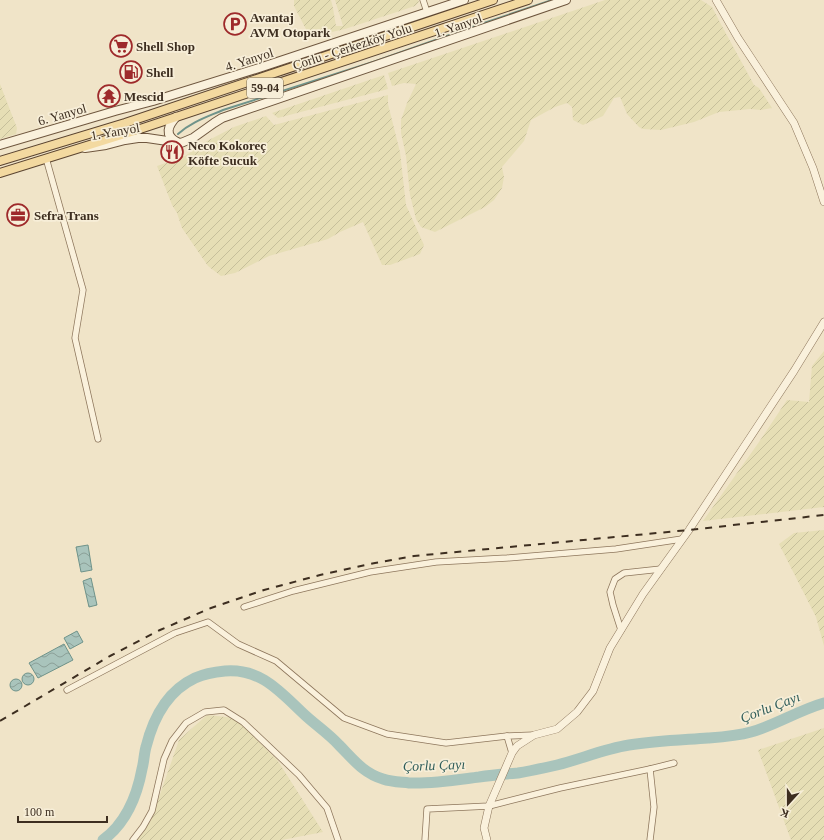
<svg xmlns="http://www.w3.org/2000/svg" width="824" height="840" font-family="Georgia,serif">
  <style>
    .farmland { fill: url(#farmland-furrows) }
    .water { fill: url(#water-waves); stroke: #6f938a }
    .lines { fill: none; stroke-linecap: round; stroke-linejoin: round }
    .stream { stroke: #6f938a; stroke-width: 2 }
    .river { stroke: #a9c4bc; stroke-width: 11 }
    .minor-casing { stroke: #8d765c; stroke-width: 7 }
    .tertiary-casing { stroke: #8d765c; stroke-width: 8 }
    .secondary-casing { stroke: #6f573f; stroke-width: 10 }
    .primary-casing { stroke: #5b4430; stroke-width: 10 }
    .minor { stroke: #faf1dc; stroke-width: 5.5 }
    .tertiary { stroke: #faf1dc; stroke-width: 7 }
    .secondary { stroke: #faf1dc; stroke-width: 8 }
    .primary { stroke: #f3d9a0; stroke-width: 8 }
    .rail { stroke: #3d2e20; stroke-width: 2; stroke-dasharray: 7 7; stroke-linecap: butt }
    .labels { text-anchor: middle; stroke-width: 3.5; stroke-linejoin: round; paint-order: stroke }
    .shield { fill: #f7eed8; stroke: #756857; stroke-width: 1 }
    .shield-label { font-size: 12px; font-weight: bold; fill: #3d2e20 }
    .poi-label { font-size: 13px; font-weight: bold; fill: #3d2e20; stroke: #f7eed8; text-anchor: start }
    .street-label { font-size: 13px; fill: #3d2e20; stroke: #f7eed8 }
    .water-label { font-size: 14px; font-style: italic; fill: #2f5d5a; stroke: #f7eed8 }
  </style>
  <defs>
    <pattern id="farmland-furrows" width="10" height="10" patternUnits="userSpaceOnUse"><rect width="10" height="10" fill="#e6deb5"/><path d="M-1 1l2-2M0 10L10 0M9 11l2-2" fill="none" stroke="#c6bf9b"/></pattern>
    <pattern id="water-waves" width="16" height="10" patternUnits="userSpaceOnUse"><rect width="16" height="10" fill="#a9c4bc"/><path d="M0 5q4-4 8 0t8 0" fill="none" stroke="#8ba098"/></pattern>
  </defs>
  <rect width="100%" height="100%" fill="#f0e4c8"/>
  <g class="farmland">
    <polygon points="294,0 331,0 333,8 336,26 343,26 335,0 418,0 419,2 415,6 345,29 310,37 294,6"/>
    <polygon points="605,0 701,0 712,7 723,28 754,85 759,88 772,108 761,110 750,109 719,112 694,122 661,130 643,129 639,127 627,114 620,97 614,98 611,103 603,116 583,125 573,120 572,107 567,103 555,107 531,120 524,141 502,167 504,177 502,188 494,200 485,207 435,232 421,227 416,219 410,195 406,156 401,133 401,120 407,103 416,84 404,83 392,86 388,73"/>
    <polygon points="384,75 388,89 278,118 272,113"/>
    <polygon points="0,84 17,128 16,134 0,139"/>
    <polygon points="388,95 388,104 400,152 406,205 424,245 420,254 390,265 382,265 363,222 340,232 328,239 269,256 235,273 221,276 208,266 182,228 177,213 172,205 157,166 185,156 207,141 234,127 266,116 274,125"/>
    <polygon points="824,351 824,507 703,521 759,442 787,400 809,402 812,366"/>
    <polygon points="824,530 824,646 816,617 779,544 794,533"/>
    <polygon points="207,715 235,718 278,761 323,832 282,840 137,840 151,820 179,740"/>
    <polygon points="824,728 824,840 791,840 758,750"/>
  </g>
  <g class="water">
    <polygon points="88,545 92,570 81,572 76,547"/>
    <polygon points="91,578 97,605 89,607 83,581"/>
    <polygon points="77,631 83,642 70,649 64,638"/>
    <polygon points="64,644 73,660 38,678 29,663"/>
    <circle cx="28" cy="679" r="6"/>
    <circle cx="16" cy="685" r="6"/>
  </g>
  <g class="lines">
    <path class="stream" d="M178 134C191 122 207 117 223 110L376 61 475 26 552 0"/>
    <path class="river" d="M103 840C126 823 137 796 142 769 144 762 144 754 146 747 153 719 167 691 195 678 204 674 215 672 225 671 262 668 281 693 306 716 317 726 329 734 339 745 353 759 363 773 383 779 392 782 401 782 409 783 433 784 456 780 479 777 492 775 505 774 518 773 531 771 544 768 557 765 581 759 604 749 629 745 655 741 681 740 708 738 722 737 737 736 751 732 776 725 799 710 824 703"/>
    <g class="minor-casing">
      <g id="minor">
        <polyline points="423,0 427,12"/>
        <polyline points="46,158 83,290 75,338 98,439"/>
        <polyline points="244,607 293,591 370,572 436,562 507,558 616,549 682,539"/>
        <polyline points="621,630 613,605 610,592 615,579 624,573 661,569"/>
        <polyline points="67,690 175,633 208,622 238,644 276,661 344,718 387,734 446,743 507,736"/>
        <polyline points="512,753 507,736 534,735"/>
        <polyline points="133,840 143,827 152,811 164,759 172,741 186,723 205,712 224,710 243,722 299,775 327,808 338,840"/>
        <polyline points="425,840 427,809 489,806 560,788 650,769 674,763"/>
        <polyline points="650,840 654,807 650,769"/>
      </g>
    </g>
    <g class="tertiary-casing">
      <g id="tertiary">
        <polyline points="716,0 738,38 794,123 813,168 824,202"/>
        <polyline points="487,840 484,828 489,806 512,753 517,746 534,735 557,729 577,712 593,691 610,648 643,594 689,530 794,371 824,322"/>
      </g>
    </g>
    <g class="secondary-casing">
      <g id="secondary">
        <path d="M176 117C168 126 164 135 177 142"/>
        <polyline points="0,145 115,111 153,101 259,68 464,0"/>
        <polyline points="85,148 106,145 125,140 138,138 147,138 181,143 193,138 214,123 222,118 566,0"/>
      </g>
    </g>
    <g class="primary-casing">
      <g id="primary">
        <polyline points="0,161 125,123 493,0"/>
        <polyline points="0,173 128,133 528,0"/>
      </g>
    </g>
    <use href="#minor" class="minor"/>
    <use href="#tertiary" class="tertiary"/>
    <use href="#secondary" class="secondary"/>
    <use href="#primary" class="primary"/>
    <polyline class="rail" points="0,721 110,656 160,630 211,608 264,590 320,575 375,563 414,556 689,530 824,515"/>
  </g>
  <defs>
    <g id="parking-ring" transform="scale(1.15)"><circle r="9.5" fill="#f7eed8" stroke="#9e2a2b" stroke-width="1.5"/><path d="M-3.5-5.5H1a3.5 3.5 0 0 1 0 7H-1V5.5H-3.5ZM-1-3.4V-.6H.8a1.4 1.4 0 0 0 0-2.8Z" fill="#9e2a2b"/></g>
    <g id="supermarket-ring" transform="scale(1.15)"><circle r="9.5" fill="#f7eed8" stroke="#9e2a2b" stroke-width="1.5"/><path d="M-6-5.5h2.5l.6 2H6L4.5 2H-2.5L-4.4-4H-6ZM-1.5 3.2a1.3 1.3 0 1 0 .1 0ZM3 3.2a1.3 1.3 0 1 0 .1 0Z" fill="#9e2a2b"/></g>
    <g id="fuel-ring" transform="scale(1.15)"><circle r="9.5" fill="#f7eed8" stroke="#9e2a2b" stroke-width="1.5"/><path d="M-5.5-6h7V0h2V4h1.3V-2.5L3-4.5l.8-.8L6-3V5H2.5V1h-1V6h-7ZM-4.2-4.7v3.2H.2V-4.7Z" fill="#9e2a2b"/></g>
    <g id="temple-ring" transform="scale(1.15)"><circle r="9.5" fill="#f7eed8" stroke="#9e2a2b" stroke-width="1.5"/><path d="M0-6L5-2H3V0L6.5 2.5H4V6H1.5V3h-3V6H-4V2.5H-6.5L-3 0V-2H-5Z" fill="#9e2a2b"/></g>
    <g id="restaurant-ring" transform="scale(1.15)"><circle r="9.5" fill="#f7eed8" stroke="#9e2a2b" stroke-width="1.5"/><path d="M-5-6h1v4h1v-4h1v4h1v-4h1v5L-1.5 .5V6h-2V.5L-5-1ZM5-6V6H3V1.5H1.5Q1.5-4 5-6Z" fill="#9e2a2b"/></g>
    <g id="office-ring" transform="scale(1.15)"><circle r="9.5" fill="#f7eed8" stroke="#9e2a2b" stroke-width="1.5"/><path d="M-6-3h4V-5.5h4V-3h4V5H-6ZM-1-4.5V-3h2v-1.5ZM-6 0V1H6V0Z" fill="#9e2a2b"/></g>
  </defs>
  <g fill-rule="evenodd">
    <use href="#parking-ring" x="235" y="24"/>
    <use href="#supermarket-ring" x="121" y="46"/>
    <use href="#fuel-ring" x="131" y="72"/>
    <use href="#temple-ring" x="109" y="96"/>
    <use href="#restaurant-ring" x="172" y="152"/>
    <use href="#office-ring" x="18" y="215"/>
  </g>
  <g class="labels">
    <rect class="shield" x="247" y="78" width="36" height="20" rx="3"/>
    <g class="shield-label">
      <text x="265" y="92">59-04</text>
    </g>
    <g class="poi-label">
      <text x="250" y="22">Avantaj<tspan x="250" dy="15">AVM Otopark</tspan></text>
      <text x="136" y="51">Shell Shop</text>
      <text x="146" y="77">Shell</text>
      <text x="124" y="101">Mescid</text>
      <text x="188" y="150">Neco Kokoreç<tspan x="188" dy="15">Köfte Sucuk</tspan></text>
      <text x="34" y="220">Sefra Trans</text>
    </g>
    <g class="street-label">
      <text transform="translate(458 25) rotate(-19)" y="5">1. Yanyol</text>
      <text transform="translate(352 46) rotate(-18)" y="5">Çorlu - Çerkezköy Yolu</text>
      <text transform="translate(249 59) rotate(-18)" y="5">4. Yanyol</text>
      <text transform="translate(62 114) rotate(-16)" y="5">6. Yanyol</text>
      <text transform="translate(115 131) rotate(-10)" y="5">1. Yanyol</text>
    </g>
    <g class="water-label">
      <text transform="translate(770 707) rotate(-21)" y="5">Çorlu Çayı</text>
      <text transform="translate(434 765) rotate(-2)" y="5">Çorlu Çayı</text>
    </g>
  </g>
  <g transform="translate(788 804) rotate(201)" stroke="#f7eed8" stroke-width="3" paint-order="stroke">
  <path d="M0-3L7 15L0 10L-7 15Z" fill="#3d2e20"/>
  <text y="-6" font-size="11" font-weight="bold" text-anchor="middle" fill="#3d2e20">K</text>
  </g>
  <path d="M18 816v6h89v-6" fill="none" stroke="#3d2e20" stroke-width="2"/>
  <text x="24" y="816" font-size="12" fill="#3d2e20" stroke="#f7eed8" stroke-width="3" paint-order="stroke">100 m</text>
</svg>
